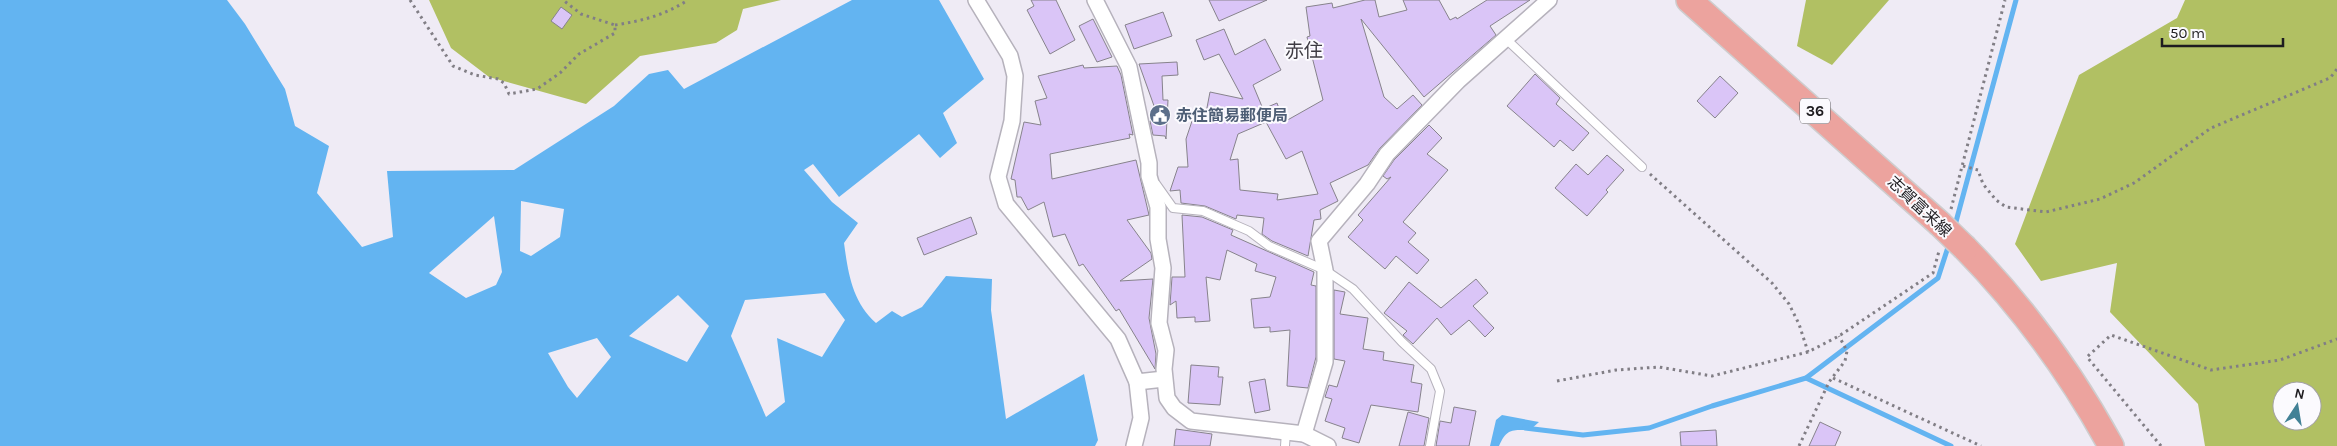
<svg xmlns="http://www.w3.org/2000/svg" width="2337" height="446" font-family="Karla,'Noto Sans JP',sans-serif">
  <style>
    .forest { fill: #b1c063; fill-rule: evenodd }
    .water { fill: #63b4f1; fill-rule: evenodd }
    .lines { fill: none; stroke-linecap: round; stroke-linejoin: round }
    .stream { stroke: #63b4f1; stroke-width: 5 }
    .building { fill: #dac5f7; stroke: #87838c; fill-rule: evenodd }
    .lane-casing { stroke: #b6b2bc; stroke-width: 10 }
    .street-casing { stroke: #b6b2bc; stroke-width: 18 }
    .primary-casing { stroke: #cecdce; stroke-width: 28 }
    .path { stroke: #817e85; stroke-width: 3; stroke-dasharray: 2.5 4; stroke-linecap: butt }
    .lane { stroke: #fff; stroke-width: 8 }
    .street { stroke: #fff; stroke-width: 15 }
    .primary { stroke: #eca39e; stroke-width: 25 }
    .primary-bridge-casing { stroke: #cecdce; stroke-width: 28; stroke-linecap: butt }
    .primary-bridge { stroke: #eca39e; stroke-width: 25 }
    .labels { text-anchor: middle; stroke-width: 4; stroke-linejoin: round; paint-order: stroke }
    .shield { fill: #fbfafe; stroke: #605f63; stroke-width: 1 }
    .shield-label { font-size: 15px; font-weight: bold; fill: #1e1c20 }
    .service-label { font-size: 16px; font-weight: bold; fill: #4e5e75; stroke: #fbfafe; text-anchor: start }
    .street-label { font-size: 16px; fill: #1e1c20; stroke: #fbfafe }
    .quarter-label { font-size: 19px; fill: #3e3b43; stroke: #fbfafe }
  </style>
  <rect width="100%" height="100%" fill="#efebf5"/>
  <g class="forest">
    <polygon points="429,0 781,0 743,9 737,30 716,43 640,56 586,104 489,77 451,48"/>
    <polygon points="1806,0 1889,0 1832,65 1797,46"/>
    <path d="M2185 0H2337V446H2205L2198 404 2110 312 2117 263 2041 281 2015 244 2079 75 2177 18ZM2282 391H2312V421H2282Z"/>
  </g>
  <g class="water">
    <path d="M0 0H227L245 24 285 89 295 126 329 146 317 193 362 247 393 237 387 171 514 170 614 106 649 74 668 70 684 89 852 0H939L984 79 943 113 957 143 940 158 919 134 839 197 813 164 804 170 832 202 858 223 844 243C848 272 852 302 876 323L892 311 902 317 922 307 946 276 992 279 991 310 1006 419 1084 374 1098 440 1095 446H0ZM521 201 564 209 560 237 531 256 520 251ZM494 216 502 272 496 285 466 298 429 273ZM825 293 845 320 822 357 777 338 785 402 766 417 731 336 745 300ZM678 295 709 326 687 362 629 336ZM597 338 611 357 577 398 568 387 548 353Z"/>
    <path d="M1502 415 1539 422 1530 430C1512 430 1507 428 1499 446H1490L1496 420Z"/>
  </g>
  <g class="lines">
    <g class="stream">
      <polyline points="1954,229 2016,0"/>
      <polyline points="1806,378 1951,446"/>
      <polyline points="1525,428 1583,435 1649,428 1712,406 1806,378 1938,278 1949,244"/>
    </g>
  </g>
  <g class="building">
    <polygon points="1031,0 1056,0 1075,40 1050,54 1027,10 1034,6"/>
    <polygon points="1209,0 1267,0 1219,21"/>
    <path d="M1365 0H1375L1379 17 1407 10 1403 0H1439L1450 20 1456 17 1457 19 1487 0H1530L1490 26 1496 35 1424 97 1361 19 1384 97 1397 109 1413 95 1422 105 1380 148 1368 165 1330 183 1338 201 1320 210 1321 219 1314 220 1308 256 1272 241 1262 234 1264 218 1237 215 1236 219 1205 206 1181 203 1180 190 1170 191 1178 167H1188L1186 139 1194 115 1205 118 1210 92 1243 99 1219 54 1204 60 1196 40 1224 29 1235 55 1265 39 1281 70 1253 85 1263 109 1277 103 1284 122 1323 100 1307 37 1310 36 1306 7 1332 3 1333 8ZM1266 122 1286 159 1302 151 1318 194 1277 200 1278 194 1240 190 1238 159 1230 160 1238 134Z"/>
    <polygon points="561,7 572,15 562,29 551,21"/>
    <polygon points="1163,12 1172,36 1134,49 1125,25"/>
    <polygon points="1093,19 1112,57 1097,62 1079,26"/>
    <polygon points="1177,62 1178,75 1162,76 1163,100 1168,100 1166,139 1165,136 1153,135 1150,121 1158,117 1139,64"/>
    <polygon points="1083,65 1084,68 1117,66 1121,75 1133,135 1129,134 1130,138 1050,154 1052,179 1136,160 1149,215 1127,220 1151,253 1152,259 1120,281 1153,279 1149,318 1156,354 1155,369 1119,309 1116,311 1083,264 1079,266 1065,234 1053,237 1044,202 1028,210 1021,197 1017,197 1015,180 1011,179 1024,122 1041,125 1035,101 1047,98 1038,76"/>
    <polygon points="1535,74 1560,98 1556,104 1589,133 1573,151 1560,140 1554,147 1507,106"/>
    <polygon points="1720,76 1738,93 1715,118 1697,101"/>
    <polygon points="1429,125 1442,138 1427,154 1448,170 1403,222 1416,233 1408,242 1429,260 1417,274 1396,256 1385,269 1348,237 1363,220 1358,215 1391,177 1387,179 1383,176 1394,160"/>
    <polygon points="1607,155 1624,170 1606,190 1608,192 1587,216 1555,188 1576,164 1588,175"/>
    <polygon points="1182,215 1202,217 1233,230 1231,235 1314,272 1311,285 1316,286 1316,357 1308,388 1287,386 1290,330 1270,332 1270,327 1254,328 1251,299 1270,297 1276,277 1255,271 1257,264 1227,250 1220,280 1206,277 1210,321 1195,322 1195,317 1177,318 1176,301 1170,305 1172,277 1185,277"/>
    <polygon points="971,217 977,234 924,255 917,238"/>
    <polygon points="1476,279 1488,293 1473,306 1494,328 1485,337 1469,320 1451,335 1437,318 1413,344 1403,335 1407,331 1384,313 1409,282 1441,308"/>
    <polygon points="1334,290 1345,292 1340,314 1368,318 1363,349 1384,352 1383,360 1414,365 1411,382 1422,384 1418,412 1371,405 1359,443 1342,438 1345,428 1325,421 1332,399 1325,397 1329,385 1337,387 1345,361 1334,359"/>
    <polygon points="1191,365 1219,367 1218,377 1223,377 1220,405 1188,403"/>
    <polygon points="1265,379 1270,410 1255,413 1249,382"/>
    <polygon points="1454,407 1476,411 1469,446 1436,446 1440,421 1451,423"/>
    <polygon points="1408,412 1429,418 1424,446 1399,446"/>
    <polygon points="1820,422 1841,432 1835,446 1809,446"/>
    <polygon points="1176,429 1212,434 1210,446 1174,446"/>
    <polygon points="1716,430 1717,446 1681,446 1680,432"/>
  </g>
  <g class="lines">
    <g class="lane-casing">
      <g id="lane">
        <polyline points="1506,39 1642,167"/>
        <polyline points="1156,184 1173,208 1203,211 1249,231 1269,246 1325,270 1353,289 1402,342 1431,369 1440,391 1430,446"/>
        <polyline points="1285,446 1286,432"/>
      </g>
    </g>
    <g class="street-casing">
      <g id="street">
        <polyline points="976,0 1010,56 1015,76 1012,121 998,177 1006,204 1118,339 1137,382 1164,379"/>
        <polyline points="1095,0 1129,67 1149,163 1149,176 1158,207 1158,239 1163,268 1159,323 1166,350 1164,369 1167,398 1174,408 1191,421 1304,434 1328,446"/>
        <polyline points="1304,434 1325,362 1325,270 1319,241 1367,184 1387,154 1458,81 1549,0"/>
        <polyline points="1134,446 1141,418 1137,382"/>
      </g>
    </g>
    <g class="primary-casing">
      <g id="primary">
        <polyline points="1689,0 1939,223"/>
        <path d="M1965 248C2024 308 2071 373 2111 446"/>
      </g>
    </g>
    <g class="path">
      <polyline points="410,0 453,66 475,75 498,79 504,83 509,94 537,89 560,73 579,54 615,33 615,25 581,14 563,0"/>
      <path d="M615 25C642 21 665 15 688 0"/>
      <polyline points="1963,166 1978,170 1983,184 1996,200 2006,207 2046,212 2100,199 2134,183 2211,128 2330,78 2337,69"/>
      <polyline points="1650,174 1772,283 1789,304 1799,324 1808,352"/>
      <polyline points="1951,209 2005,0"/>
      <polyline points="1833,378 1981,446"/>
      <polyline points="1557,381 1616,370 1659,367 1712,376 1808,352 1839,336 1933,273 1939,251"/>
      <polyline points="1799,446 1829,382 1845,361 1847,351 1839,336"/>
      <polyline points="2161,446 2087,357 2111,335 2211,370 2280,360 2337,339"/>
    </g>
    <use href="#lane" class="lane"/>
    <use href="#street" class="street"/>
    <use href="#primary" class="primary"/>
    <g class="primary-bridge-casing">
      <polyline id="primary-bridge" points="1939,223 1965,248"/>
    </g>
    <use href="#primary-bridge" class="primary-bridge"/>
  </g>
  <defs>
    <g id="civic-disc" transform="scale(1.125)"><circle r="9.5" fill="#5c6f8a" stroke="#fbfafe"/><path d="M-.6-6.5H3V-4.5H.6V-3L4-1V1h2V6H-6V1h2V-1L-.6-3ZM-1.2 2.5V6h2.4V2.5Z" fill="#fff"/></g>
  </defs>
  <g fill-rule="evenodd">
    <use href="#civic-disc" x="1160" y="115"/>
  </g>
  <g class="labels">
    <rect class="shield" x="1800" y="98.5" width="30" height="25" rx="4"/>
    <g class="shield-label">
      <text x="1815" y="116">36</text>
    </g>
    <g class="service-label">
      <text x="1176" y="121">赤住簡易郵便局</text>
    </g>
    <g class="street-label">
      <text transform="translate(1920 206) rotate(43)" y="6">志賀富来線</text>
    </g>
    <g class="quarter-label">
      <text x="1304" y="57">赤住</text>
    </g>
  </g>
  <g transform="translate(2297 406) rotate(12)"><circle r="24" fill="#fbfafe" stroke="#a3a1a5"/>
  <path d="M0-4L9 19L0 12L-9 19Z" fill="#428196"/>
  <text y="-8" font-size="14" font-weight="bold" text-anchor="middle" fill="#1e1c20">N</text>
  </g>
  <path d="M2162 38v8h121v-8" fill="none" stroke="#1e1c20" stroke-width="2.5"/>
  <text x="2170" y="38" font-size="15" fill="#1e1c20" stroke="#fbfafe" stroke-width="4" paint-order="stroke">50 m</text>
</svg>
